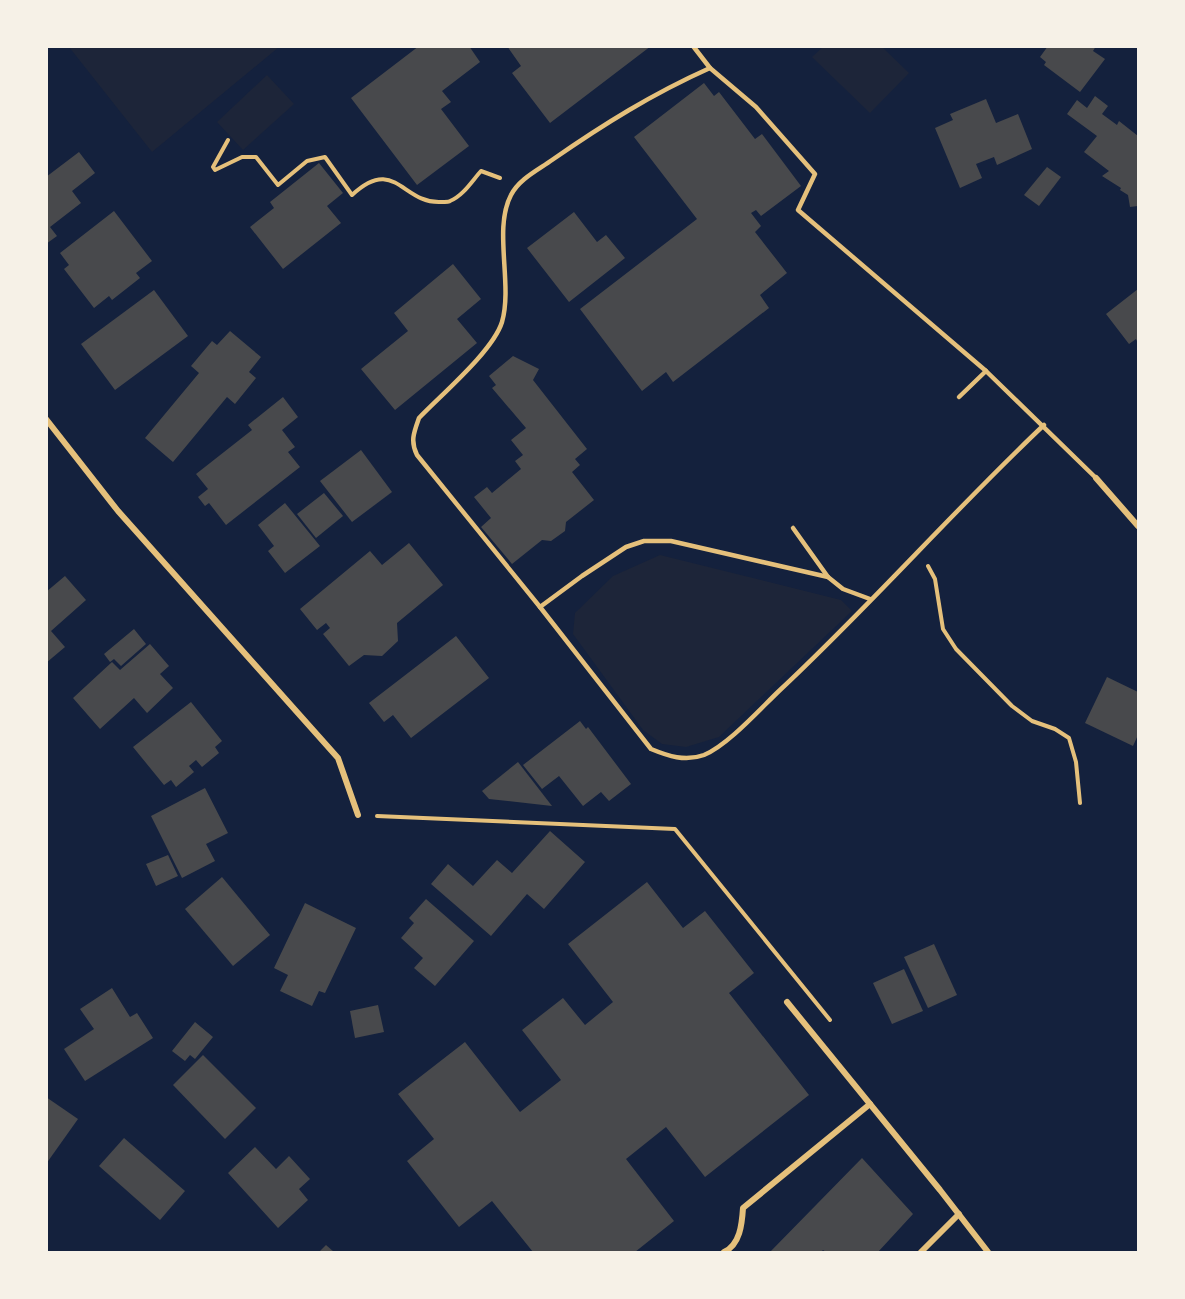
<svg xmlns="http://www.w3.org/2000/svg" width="1185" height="1299" font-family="Mulish,sans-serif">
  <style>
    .green { fill: #1d2539 }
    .building { fill: #48494c }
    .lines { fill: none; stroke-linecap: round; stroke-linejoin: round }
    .path { stroke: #e5c07b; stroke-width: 4 }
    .service { stroke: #e5c07b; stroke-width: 4.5 }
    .minor { stroke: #e5c07b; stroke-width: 6 }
  </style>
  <rect width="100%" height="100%" fill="#14213d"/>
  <g class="green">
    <polygon points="69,47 279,47 152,152"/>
    <polygon points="823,47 882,47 909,73 870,113 812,57"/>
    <polygon points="267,75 294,104 243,150 217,122"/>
    <polygon points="660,555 841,600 852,611 719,737 686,747 662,744 643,730 573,634 575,613 613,576"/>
  </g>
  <g class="building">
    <polygon points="419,46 469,46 480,62 442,91 451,102 441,109 469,146 417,185 351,98"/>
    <polygon points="507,46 651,46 550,123 512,73 521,66"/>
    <polygon points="1048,46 1096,46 1093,51 1105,59 1080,92 1044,65 1046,62 1040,57"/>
    <polygon points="704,83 714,96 719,92 755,139 762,134 801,186 761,216 756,210 751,213 761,226 755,232 787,273 760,295 769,308 673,382 666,372 642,391 580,309 697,219 634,137"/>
    <polygon points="1095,96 1108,106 1102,114 1117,125 1119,121 1138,136 1138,206 1130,207 1128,195 1120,190 1121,188 1102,176 1109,171 1084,152 1097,136 1067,114 1077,100 1087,108"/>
    <polygon points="986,99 996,123 1018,114 1032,149 997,165 994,157 976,164 982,178 960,188 935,128 953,120 950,114"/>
    <polygon points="79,152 95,173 72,191 81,203 50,227 57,236 46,244 46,177"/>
    <polygon points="319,163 343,193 327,206 341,223 283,269 250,227 274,208 270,202"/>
    <polygon points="1047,167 1061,177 1039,206 1024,195"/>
    <polygon points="114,211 152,261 136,273 140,278 112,300 109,296 94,308 64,269 69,265 60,253"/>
    <polygon points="574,212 597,242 606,235 625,258 569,302 527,248"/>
    <polygon points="453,264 481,299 457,319 477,343 395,410 361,369 408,331 394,313"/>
    <polygon points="1138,289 1138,343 1136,339 1129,344 1106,314"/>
    <polygon points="154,290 188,336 115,390 81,344"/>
    <polygon points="230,331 261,357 249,372 256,378 235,404 227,397 173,462 145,438 199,373 191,366 212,341 217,345"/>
    <polygon points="513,356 539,369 533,380 587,449 575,459 580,465 572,472 594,500 566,522 565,531 551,541 542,540 512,564 481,527 491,518 474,497 487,487 492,493 521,469 515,461 523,455 511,440 526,428 492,388 496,385 489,376"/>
    <polygon points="283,397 298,417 282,430 295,447 288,452 300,467 226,525 209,503 205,506 198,497 208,489 196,474 252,430 248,425"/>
    <polygon points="361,450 392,492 352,522 320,481"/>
    <polygon points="324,493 343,516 316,538 297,514"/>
    <polygon points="285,503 320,546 285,573 268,551 274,546 258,525"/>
    <polygon points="409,543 443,585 397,623 398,641 382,656 364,655 349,666 323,634 330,628 326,623 317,630 300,609 370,551 382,565"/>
    <polygon points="65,576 86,600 51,631 65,647 46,663 46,592"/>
    <polygon points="134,629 146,644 121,666 114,659 110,662 104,654"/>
    <polygon points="456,636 489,678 411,738 393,715 384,722 369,703"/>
    <polygon points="150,644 169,666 160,674 173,688 147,713 134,698 100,729 73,698 112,662 120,670"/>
    <polygon points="1107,677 1138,692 1138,735 1133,746 1085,723"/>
    <polygon points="191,702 222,741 215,747 219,753 202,767 196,760 189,766 194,772 176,787 171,780 164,785 133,747"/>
    <polygon points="580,721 586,729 588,727 631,784 609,801 601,792 583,806 559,776 542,789 523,765"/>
    <polygon points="518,762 552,806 489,799 482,791"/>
    <polygon points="205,788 228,833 206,844 215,861 182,878 151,816"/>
    <polygon points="550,831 585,862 544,909 527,894 491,936 431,884 448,864 473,886 497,860 512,873"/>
    <polygon points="168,855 178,876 156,886 146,864"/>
    <polygon points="222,877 270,935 233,966 185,909"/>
    <polygon points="647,882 683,928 705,911 754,973 729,993 809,1095 705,1177 666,1127 626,1159 674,1221 635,1252 533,1252 492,1201 459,1227 407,1161 434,1139 398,1094 465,1042 520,1112 561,1080 522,1030 563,998 585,1025 613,1002 568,944"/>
    <polygon points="426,899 474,941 435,986 414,968 423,958 401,938 414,923 409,918"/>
    <polygon points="305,903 356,928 325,993 319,991 312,1006 280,991 288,975 274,968"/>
    <polygon points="934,944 957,995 928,1008 904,957"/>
    <polygon points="904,969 923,1011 892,1024 873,983"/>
    <polygon points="112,988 130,1017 137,1013 153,1038 85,1081 64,1049 94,1029 80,1009"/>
    <polygon points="378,1005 384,1032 355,1038 350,1011"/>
    <polygon points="195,1022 213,1037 195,1059 190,1055 185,1061 172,1051"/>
    <polygon points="203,1055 256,1108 225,1139 173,1085"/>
    <polygon points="46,1097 78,1119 46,1164"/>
    <polygon points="124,1138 185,1191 160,1220 99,1166"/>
    <polygon points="255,1147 276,1169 289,1156 310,1179 299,1189 308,1200 278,1228 228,1173"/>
    <polygon points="862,1158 913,1214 878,1252 826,1252 823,1250 821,1252 770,1252"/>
    <polygon points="326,1245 334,1252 319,1252"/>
  </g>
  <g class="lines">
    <g class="path">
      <path d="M228 140 213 167 215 170 242 157H256L278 185 307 161 325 157 352 195C395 155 402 204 441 202 442 202 449 202 450 201 463 196 472 181 481 171L500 178"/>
      <polyline points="928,566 935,579 943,629 956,649 1012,706 1032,721 1055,729 1069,738 1076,762 1080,803"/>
      <polyline points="377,816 675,829 830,1020"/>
    </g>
    <g class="service">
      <polyline points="693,46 710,68 756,107 815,174 798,210 986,371 1096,478"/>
      <polyline points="959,397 986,371"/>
      <polyline points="793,528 828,577 843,589 870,599"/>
      <path d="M828 577 671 541H644L626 547 582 576 540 607 651 749C668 756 685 762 704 755 728 745 760 709 780 690 871 605 953 511 1044 425"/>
      <path d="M540 607 417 455C410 441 414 432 419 418 442 394 493 351 502 322 513 284 493 229 511 195 519 179 538 170 552 160 604 124 652 94 710 68"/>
    </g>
    <g class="minor">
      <polyline points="46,419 118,511 338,758 358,815"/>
      <polyline points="1096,478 1138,526"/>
      <polyline points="787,1002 940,1190 988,1252"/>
      <path d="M724 1252C740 1245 742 1224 743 1208L870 1104"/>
      <polyline points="921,1252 959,1214"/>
    </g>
  </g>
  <rect width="1185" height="1299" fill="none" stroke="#f6f1e7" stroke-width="96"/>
</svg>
